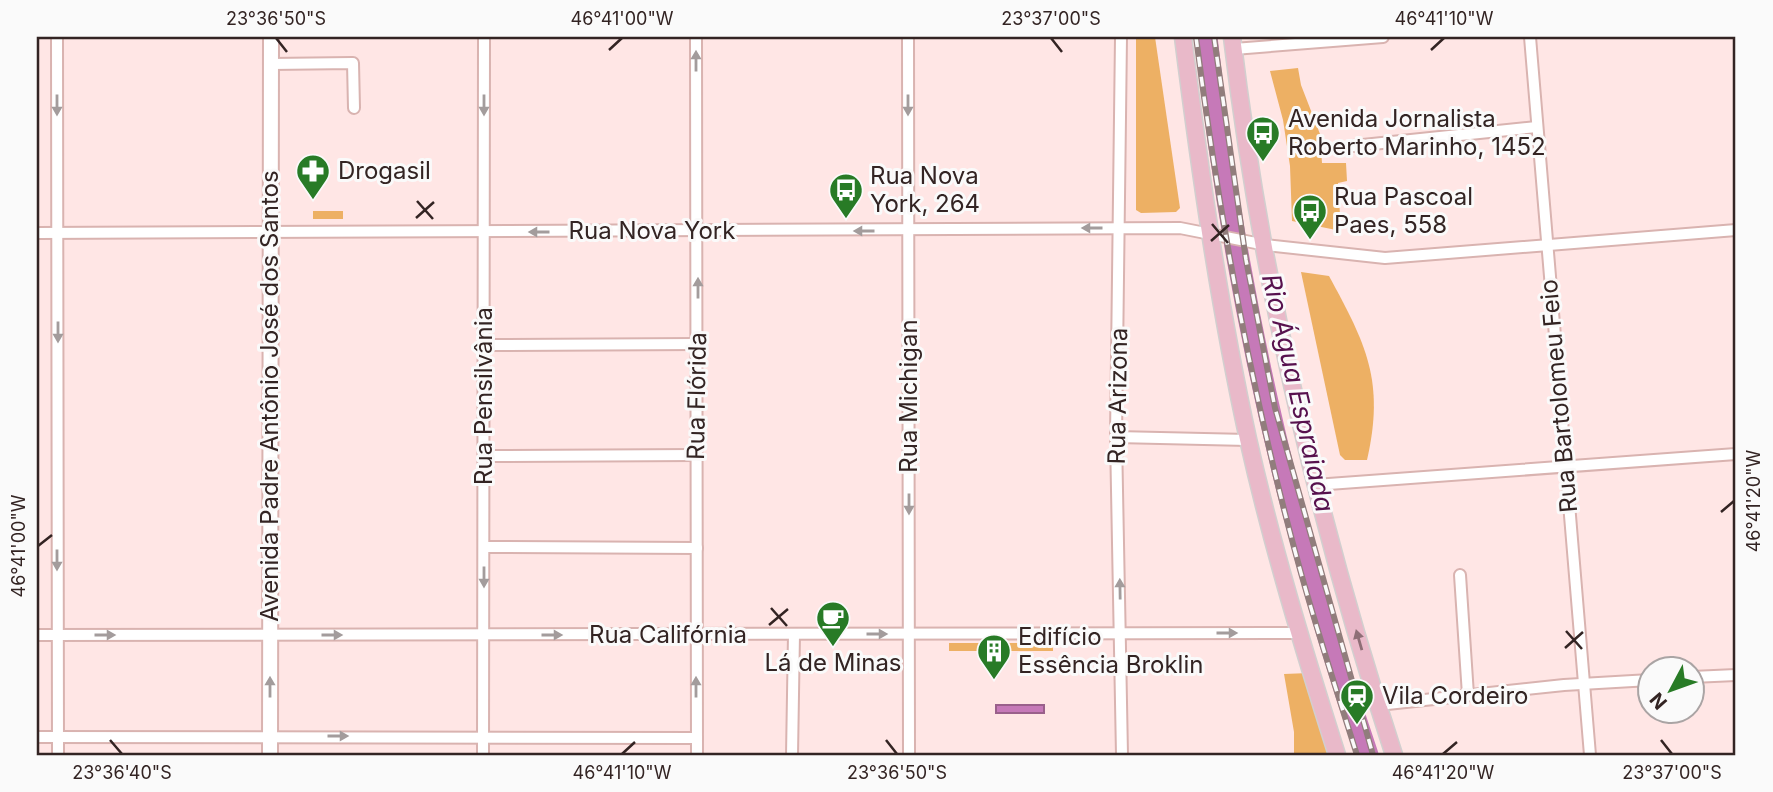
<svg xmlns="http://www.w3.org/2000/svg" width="1773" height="792" font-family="Inter,sans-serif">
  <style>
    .green { fill: #edb064 }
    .water { fill: #c679b8; stroke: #9a608b; stroke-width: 2 }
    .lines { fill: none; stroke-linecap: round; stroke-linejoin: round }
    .river { stroke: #c679b8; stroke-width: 23 }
    .street-casing { stroke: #d9b3b0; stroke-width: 14 }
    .secondary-casing { stroke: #d9b3b0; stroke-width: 18 }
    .primary-casing { stroke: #d2cfcf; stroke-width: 19 }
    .street { stroke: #fff; stroke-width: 10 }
    .secondary { stroke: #fff; stroke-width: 14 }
    .primary { stroke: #e9b9c9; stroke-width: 16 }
    .rail-casing { stroke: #917d7c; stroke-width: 6 }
    .rail { stroke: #fafafa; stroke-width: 3.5; stroke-dasharray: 10; stroke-linecap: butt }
    .oneway { fill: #a39c9c }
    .oneway2 { fill: #8e6e76 }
    .ticks { fill: none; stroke: #332423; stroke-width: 2.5 }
    .labels { text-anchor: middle; stroke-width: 6; stroke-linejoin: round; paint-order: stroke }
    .poi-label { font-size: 24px; fill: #332423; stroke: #fafafa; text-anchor: start }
    .street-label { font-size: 24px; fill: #332423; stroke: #fafafa }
    .water-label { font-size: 26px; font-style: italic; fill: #57114e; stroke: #fafafa }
    .neatline { fill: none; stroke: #332423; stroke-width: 2.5 }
    .ticks-label { font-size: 18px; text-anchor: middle; fill: #332423 }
  </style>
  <rect width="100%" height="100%" fill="#ffe6e5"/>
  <g class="green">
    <polygon points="1136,37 1155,37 1180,208 1176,212 1141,213 1136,210"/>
    <polygon points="1298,68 1301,85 1320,134 1322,163 1346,163 1347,181 1338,183 1341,231 1292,221 1290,166 1283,120 1270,71"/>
    <rect x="313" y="211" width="30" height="8"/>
    <path d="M1301 272 1329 276C1366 344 1385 381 1367 460H1345L1340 455Z"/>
    <rect x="949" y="643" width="104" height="8"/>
    <polygon points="1309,673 1330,755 1294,755 1294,732 1284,674"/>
  </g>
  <rect class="water" x="996" y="705" width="48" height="8"/>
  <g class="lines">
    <path class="river" d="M1206 37C1233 281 1287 522 1367 755"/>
    <g class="street-casing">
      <g id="street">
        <polyline points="57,37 58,755"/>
        <polyline points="696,37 697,755"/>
        <polyline points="908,37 909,755"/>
        <polyline points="1121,37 1116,437 1122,755"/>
        <polyline points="1530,37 1590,755"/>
        <polyline points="1234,49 1383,37"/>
        <polyline points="271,64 353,63 354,108"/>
        <polyline points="1353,146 1537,127"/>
        <polyline points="37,233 1180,228 1266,245 1385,258 1736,230"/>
        <polyline points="484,345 698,344"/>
        <polyline points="1116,437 1248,440"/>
        <polyline points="484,456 696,455"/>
        <polyline points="1315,485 1736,454"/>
        <polyline points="484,547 697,548"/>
        <polyline points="1460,575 1468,695"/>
        <polyline points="37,635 1298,633"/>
        <polyline points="1692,677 1736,675"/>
        <polyline points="1378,705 1564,685 1650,680"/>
        <polyline points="37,737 697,738"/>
        <polyline points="483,755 484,37"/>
        <polyline points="792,755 794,634"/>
      </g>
    </g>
    <g class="secondary-casing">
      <polyline id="secondary" points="270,755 271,37"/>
    </g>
    <g class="primary-casing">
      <g id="primary">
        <path d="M1183 37C1200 172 1219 306 1248 439 1272 546 1304 651 1337 755"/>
        <path d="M1232 37C1261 280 1318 522 1394 755"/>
      </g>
    </g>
    <use href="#street" class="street"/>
    <use href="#secondary" class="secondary"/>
    <use href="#primary" class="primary"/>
    <g class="rail-casing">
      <g id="rail">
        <path d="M1196 37C1219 217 1252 397 1301 573 1318 634 1338 695 1357 755"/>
        <polyline points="1214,37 1246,260 1275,408 1373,755"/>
      </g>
    </g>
    <use href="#rail" class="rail"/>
  </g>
  <defs><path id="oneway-solid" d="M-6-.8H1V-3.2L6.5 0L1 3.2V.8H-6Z" transform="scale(1.75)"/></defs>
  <g class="oneway">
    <use href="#oneway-solid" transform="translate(696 61) rotate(-90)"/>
    <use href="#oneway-solid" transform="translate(57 105) rotate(90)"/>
    <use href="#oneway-solid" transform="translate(484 105) rotate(90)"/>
    <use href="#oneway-solid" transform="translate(908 105) rotate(90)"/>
    <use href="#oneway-solid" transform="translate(1092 228) rotate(180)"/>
    <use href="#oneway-solid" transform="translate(864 231) rotate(180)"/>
    <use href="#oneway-solid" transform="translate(539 232) rotate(180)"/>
    <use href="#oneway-solid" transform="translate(698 288) rotate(-90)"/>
    <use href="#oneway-solid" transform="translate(58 332) rotate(90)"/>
    <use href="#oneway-solid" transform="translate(909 504) rotate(90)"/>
    <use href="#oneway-solid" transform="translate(57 560) rotate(90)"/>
    <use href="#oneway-solid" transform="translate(484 577) rotate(90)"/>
    <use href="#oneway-solid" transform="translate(1120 589) rotate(-91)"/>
    <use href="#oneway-solid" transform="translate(1227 633)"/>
    <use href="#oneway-solid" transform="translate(877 634)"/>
    <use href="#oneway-solid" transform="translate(105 635)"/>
    <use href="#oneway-solid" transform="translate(332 635)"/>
    <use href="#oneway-solid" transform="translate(552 635)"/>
    <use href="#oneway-solid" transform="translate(270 687) rotate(-90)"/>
    <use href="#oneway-solid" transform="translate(696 687) rotate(-90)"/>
    <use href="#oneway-solid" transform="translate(338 736)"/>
  </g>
  <use class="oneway2" href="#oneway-solid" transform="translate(1359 640) rotate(-106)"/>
  <path class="ticks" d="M276 38 287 52M1051 38 1062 52M609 50 622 38M1431 50 1444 38M417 201 433 219M416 218 434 202M1212 224 1228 243M1211 241 1229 225M1721 512 1734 501M38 546 52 535M771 608 787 626M769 625 788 609M1566 631 1582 649M1565 648 1583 632M110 740 122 754M886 740 897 754M1661 740 1672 754M622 754 635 742M1443 754 1457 742"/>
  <defs>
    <g id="bus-pin" transform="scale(1.75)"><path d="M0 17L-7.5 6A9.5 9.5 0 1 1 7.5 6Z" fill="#287b26" stroke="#fafafa"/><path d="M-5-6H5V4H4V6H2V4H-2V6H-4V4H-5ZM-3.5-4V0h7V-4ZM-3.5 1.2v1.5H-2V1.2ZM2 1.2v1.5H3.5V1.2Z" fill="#fff"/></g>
    <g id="pharmacy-pin" transform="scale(1.75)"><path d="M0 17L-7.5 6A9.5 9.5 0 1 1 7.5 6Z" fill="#287b26" stroke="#fafafa"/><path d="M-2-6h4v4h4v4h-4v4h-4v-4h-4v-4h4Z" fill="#fff"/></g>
    <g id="cafe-pin" transform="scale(1.75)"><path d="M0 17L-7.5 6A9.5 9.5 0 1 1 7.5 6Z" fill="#287b26" stroke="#fafafa"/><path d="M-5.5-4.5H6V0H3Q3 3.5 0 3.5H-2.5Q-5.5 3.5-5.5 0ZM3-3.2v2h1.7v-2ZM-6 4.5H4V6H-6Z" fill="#fff"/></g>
    <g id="building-pin" transform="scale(1.75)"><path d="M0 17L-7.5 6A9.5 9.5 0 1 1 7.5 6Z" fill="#287b26" stroke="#fafafa"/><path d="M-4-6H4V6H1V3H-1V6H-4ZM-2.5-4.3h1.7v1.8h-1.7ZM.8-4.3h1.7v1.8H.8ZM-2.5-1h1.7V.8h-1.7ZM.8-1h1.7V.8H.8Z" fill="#fff"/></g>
    <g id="station-pin" transform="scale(1.75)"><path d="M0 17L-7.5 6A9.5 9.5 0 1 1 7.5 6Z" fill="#287b26" stroke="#fafafa"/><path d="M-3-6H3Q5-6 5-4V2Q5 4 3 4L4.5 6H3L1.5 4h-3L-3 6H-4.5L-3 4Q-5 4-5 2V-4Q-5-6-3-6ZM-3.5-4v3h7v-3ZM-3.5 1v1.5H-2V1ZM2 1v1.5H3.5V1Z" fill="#fff"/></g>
  </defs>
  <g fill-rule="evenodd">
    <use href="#bus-pin" x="1263" y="133"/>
    <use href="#pharmacy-pin" x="313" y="171"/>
    <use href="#bus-pin" x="846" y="190"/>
    <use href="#bus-pin" x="1310" y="211"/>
    <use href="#cafe-pin" x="833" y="618"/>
    <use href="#building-pin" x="994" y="651"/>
    <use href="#station-pin" x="1357" y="696"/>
  </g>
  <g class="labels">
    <g class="poi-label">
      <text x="1288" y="127">Avenida Jornalista<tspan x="1288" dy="28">Roberto Marinho, 1452</tspan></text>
      <text x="338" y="179">Drogasil</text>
      <text x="870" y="184">Rua Nova<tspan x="870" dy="28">York, 264</tspan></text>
      <text x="1334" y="205">Rua Pascoal<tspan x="1334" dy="28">Paes, 558</tspan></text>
      <text x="1018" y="645">Edifício<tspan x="1018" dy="28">Essência Broklin</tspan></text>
      <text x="833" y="671" text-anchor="middle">Lá de Minas</text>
      <text x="1382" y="704">Vila Cordeiro</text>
    </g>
    <g class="street-label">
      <text x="652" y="239">Rua Nova York</text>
      <text transform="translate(270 396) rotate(-90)" y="8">Avenida Padre Antônio José dos Santos</text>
      <text transform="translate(484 396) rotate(-90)" y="8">Rua Pensilvânia</text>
      <text transform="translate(697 396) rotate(-89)" y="8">Rua Flórida</text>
      <text transform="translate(909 396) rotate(-90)" y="8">Rua Michigan</text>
      <text transform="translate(1118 396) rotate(-89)" y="8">Rua Arizona</text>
      <text transform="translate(1559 396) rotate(-95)" y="8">Rua Bartolomeu Feio</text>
      <text x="668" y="643">Rua Califórnia</text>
    </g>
    <g class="water-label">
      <text transform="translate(1298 393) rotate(77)" y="9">Rio Água Espraiada</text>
    </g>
  </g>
  <rect width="1773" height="792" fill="none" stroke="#fafafa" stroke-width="77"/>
  <g transform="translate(1671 690) rotate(229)"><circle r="33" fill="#fafafa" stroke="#aaa4a4" stroke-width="2"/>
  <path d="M0-5L12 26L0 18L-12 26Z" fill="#287b26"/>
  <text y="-10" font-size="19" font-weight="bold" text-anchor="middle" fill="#332423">N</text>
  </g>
  <rect x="38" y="38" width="1696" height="716" class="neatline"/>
  <g class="ticks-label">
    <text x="276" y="25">23°36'50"S</text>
    <text x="622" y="25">46°41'00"W</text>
    <text x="1051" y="25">23°37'00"S</text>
    <text x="1444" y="25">46°41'10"W</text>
    <text transform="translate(1754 501) rotate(-90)" y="6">46°41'20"W</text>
    <text transform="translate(19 546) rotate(-90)" y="6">46°41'00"W</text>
    <text x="122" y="779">23°36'40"S</text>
    <text x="622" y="779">46°41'10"W</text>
    <text x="897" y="779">23°36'50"S</text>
    <text x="1443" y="779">46°41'20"W</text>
    <text x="1672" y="779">23°37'00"S</text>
  </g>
</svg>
